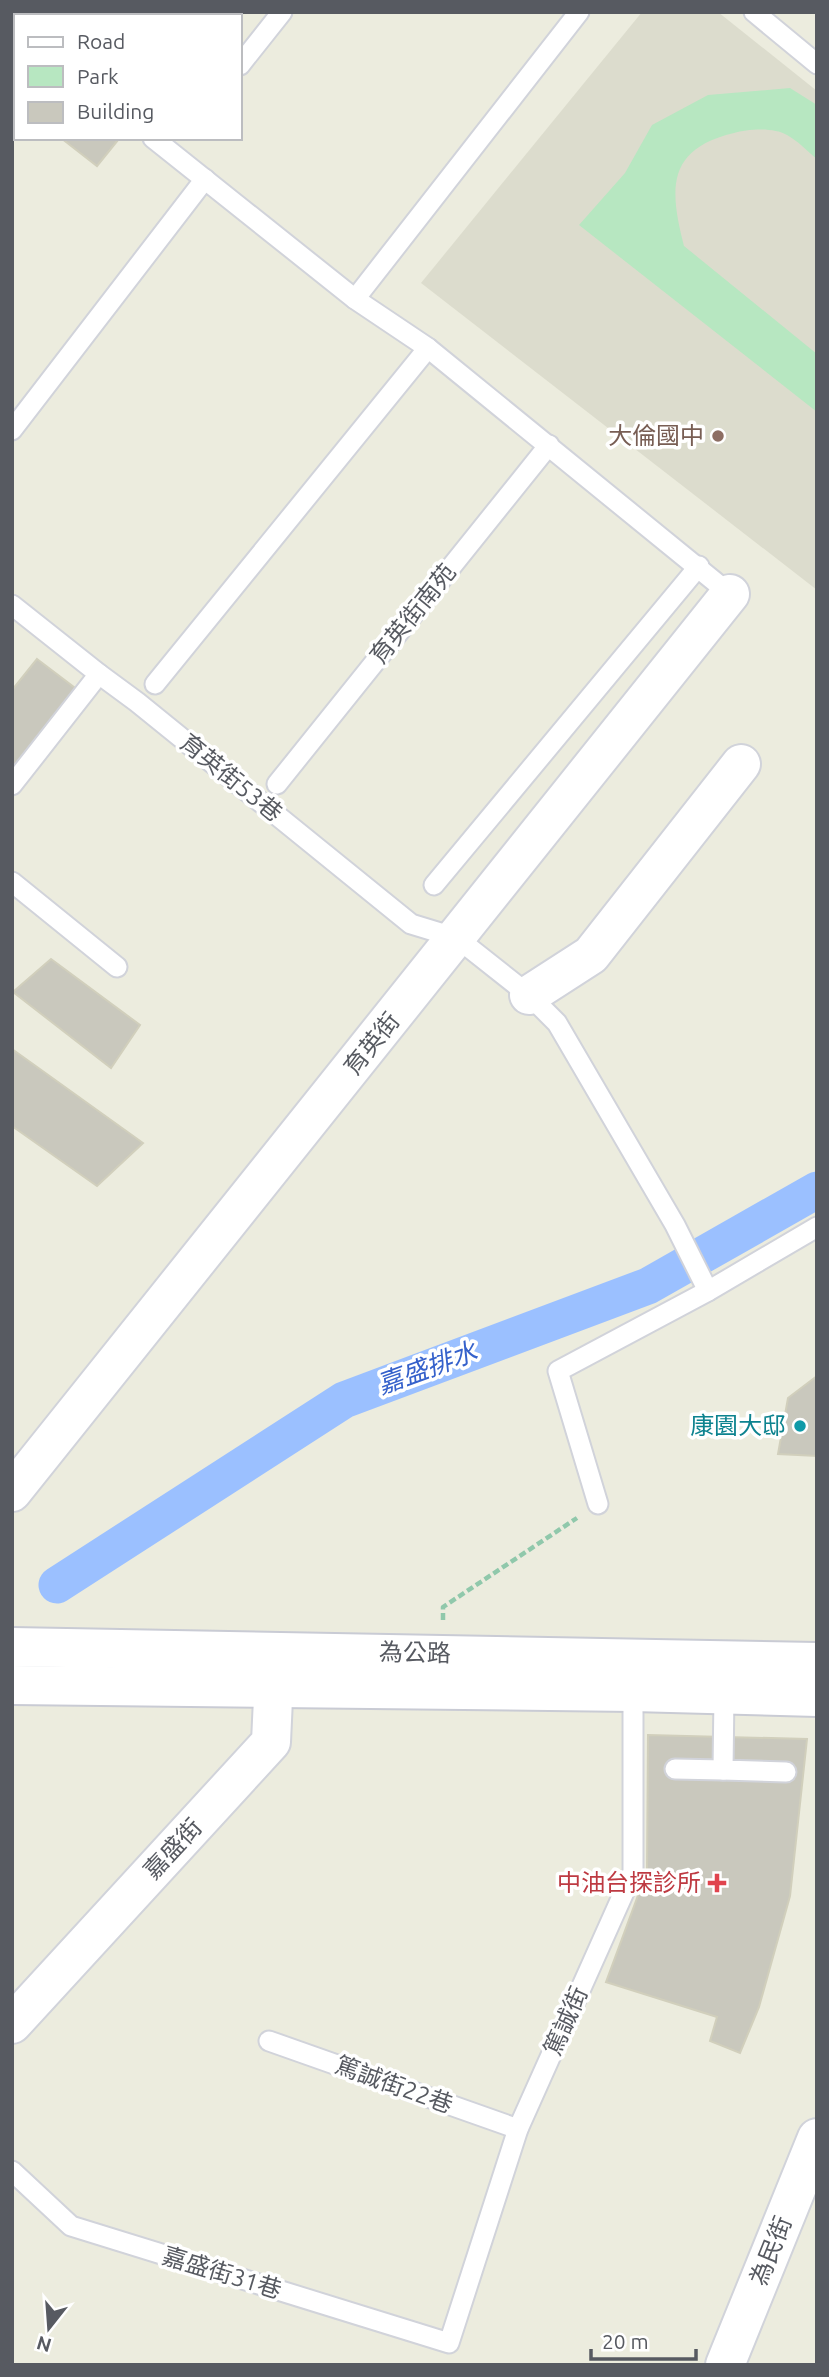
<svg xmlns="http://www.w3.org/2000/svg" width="829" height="2377" font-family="Ubuntu,'Noto Sans TC',sans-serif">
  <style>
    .education { fill: #dcdccd }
    .green { fill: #b7e7c1 }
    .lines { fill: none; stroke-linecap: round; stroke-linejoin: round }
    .canal { stroke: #9bc0ff; stroke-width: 37 }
    .building { fill: #c9c8bd; stroke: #d1cfbc; stroke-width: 2 }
    .lane-casing { stroke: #d1d3da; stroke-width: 23 }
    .street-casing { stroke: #d1d3da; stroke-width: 42 }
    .secondary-casing { stroke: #c9cbd4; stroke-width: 42 }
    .path { stroke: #90c8ab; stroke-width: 4.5; stroke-dasharray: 7 3.5; stroke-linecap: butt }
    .lane { stroke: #fff; stroke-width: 19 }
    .street { stroke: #fff; stroke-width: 38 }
    .secondary { stroke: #fff; stroke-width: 38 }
    .education-dot { fill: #8d6e63; stroke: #fff; stroke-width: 2.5 }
    .culture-dot { fill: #0f9aa8; stroke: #fff; stroke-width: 2.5 }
    .health-dot { fill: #e0444e; stroke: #fff; stroke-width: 2.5 }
    .labels { text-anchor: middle; stroke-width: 7; stroke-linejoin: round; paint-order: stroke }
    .education-label { font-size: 24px; fill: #785e54; stroke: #fff; text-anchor: end }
    .street-label { font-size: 24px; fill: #575a61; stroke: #fff }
    .culture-label { font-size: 24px; fill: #0d838f; stroke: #fff; text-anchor: end }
    .health-label { font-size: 24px; fill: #be3a42; stroke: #fff; text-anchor: end }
    .water-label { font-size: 26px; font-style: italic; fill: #3561cb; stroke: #fff }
  </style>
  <rect width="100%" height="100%" fill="#ececde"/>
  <polygon class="education" points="642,12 718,12 817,91 817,590 421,283"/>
  <path class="green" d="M790 88 817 105V159C807 151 798 141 787 135 773 127 748 129 734 133 667 149 669 188 684 246L817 354V412L579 225 625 173 652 125 708 95Z"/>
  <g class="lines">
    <polyline class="canal" points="57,1585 344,1400 648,1286 817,1190"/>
  </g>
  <g class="building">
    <polygon points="61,138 116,138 118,140 97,166"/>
    <polygon points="37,659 79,691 12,775 12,690"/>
    <polygon points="51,959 140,1025 111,1068 13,992"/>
    <polygon points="12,1049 143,1143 97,1186 12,1126"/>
    <polygon points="817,1376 817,1456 778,1454 788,1398"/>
    <polygon points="648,1735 807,1739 790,1896 759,2007 740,2053 710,2041 717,2017 606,1982 647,1871"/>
  </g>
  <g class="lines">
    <g class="lane-casing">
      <g id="lane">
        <polyline points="754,12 817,64"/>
        <polyline points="89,16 91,12"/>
        <polyline points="12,26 16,29"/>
        <polyline points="240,65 282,12"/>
        <polyline points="12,115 16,110"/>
        <polyline points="153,138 355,299 428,348 730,594"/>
        <polyline points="355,299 579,12"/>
        <polyline points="12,430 205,179"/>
        <polyline points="12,605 99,674 137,702 411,924 457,938 529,995 557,1023 675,1225 708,1291"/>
        <polyline points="155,684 428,348"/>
        <polyline points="277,784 549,445"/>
        <polyline points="12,785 99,674"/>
        <polyline points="12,882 117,967"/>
        <polyline points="434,885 699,566"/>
        <polyline points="598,1504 558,1371 708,1291 817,1227"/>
        <polyline points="724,1694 723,1770 786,1772"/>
        <polyline points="675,1769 723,1770"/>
        <polyline points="269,2041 518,2129"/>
        <polyline points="12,2171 71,2226 449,2343 518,2129 633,1872 633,1692"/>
      </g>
    </g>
    <g class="street-casing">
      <g id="street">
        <polyline points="529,995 591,955 741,764"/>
        <polyline points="12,1492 730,594"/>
        <polyline points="12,2024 271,1742 275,1655"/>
        <polyline points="725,2365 817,2138"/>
      </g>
    </g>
    <g class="secondary-casing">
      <g id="secondary">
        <polyline points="12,1647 817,1662"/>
        <polyline points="12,1685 633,1692 817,1697"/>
      </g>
    </g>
    <polyline class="path" points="443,1620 443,1607 577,1518"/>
    <use href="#lane" class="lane"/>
    <use href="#street" class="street"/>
    <use href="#secondary" class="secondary"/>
  </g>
  <circle class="education-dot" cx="718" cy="436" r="7"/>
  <circle class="culture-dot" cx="800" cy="1426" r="7"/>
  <path class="health-dot" d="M713.5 1872.5h7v7h7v7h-7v7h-7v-7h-7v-7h7z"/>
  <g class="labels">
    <g class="education-label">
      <text x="704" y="444">大倫國中</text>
    </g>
    <g class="street-label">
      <text transform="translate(413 614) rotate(-51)" y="8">育英街南苑</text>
      <text transform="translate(231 778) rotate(39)" y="8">育英街53巷</text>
      <text transform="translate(372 1044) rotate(-51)" y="8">育英街</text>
      <text transform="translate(415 1653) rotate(1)" y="8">為公路</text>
      <text transform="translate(173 1849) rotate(-47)" y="8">嘉盛街</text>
      <text transform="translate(566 2021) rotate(-66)" y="8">篤誠街</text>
      <text transform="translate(394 2085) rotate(20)" y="8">篤誠街22巷</text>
      <text transform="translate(771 2251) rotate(-68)" y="8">為民街</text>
      <text transform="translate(222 2273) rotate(17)" y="8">嘉盛街31巷</text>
    </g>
    <g class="culture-label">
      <text x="786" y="1434">康園大邸</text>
    </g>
    <g class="health-label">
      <text x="701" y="1891">中油台探診所</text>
    </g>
    <g class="water-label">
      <text transform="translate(427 1368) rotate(-20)" y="9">嘉盛排水</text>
    </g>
  </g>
  <rect width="829" height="2377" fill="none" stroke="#575a61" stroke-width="28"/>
  <rect x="14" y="14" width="228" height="126" fill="#ffffff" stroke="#bcbdc0" stroke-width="2"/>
  <rect x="28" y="37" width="35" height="10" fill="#ffffff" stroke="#bcbdc0" stroke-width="2"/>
  <text x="77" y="49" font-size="21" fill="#575a61">Road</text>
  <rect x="28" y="66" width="35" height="21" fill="#b7e7c1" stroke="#bcbdc0" stroke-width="2"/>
  <text x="77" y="84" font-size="21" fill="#575a61">Park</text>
  <rect x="28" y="102" width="35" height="21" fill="#c9c8bd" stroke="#bcbdc0" stroke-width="2"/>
  <text x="77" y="119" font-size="21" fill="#575a61">Building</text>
  <g transform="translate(49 2328) rotate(197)" stroke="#ffffff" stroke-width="5" paint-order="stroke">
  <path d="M0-5L12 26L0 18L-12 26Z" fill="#575a61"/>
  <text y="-10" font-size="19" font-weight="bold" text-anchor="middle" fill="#575a61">N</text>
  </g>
  <path d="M591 2349v10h105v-10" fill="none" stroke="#575a61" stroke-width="3.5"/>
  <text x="602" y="2349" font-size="21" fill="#575a61" stroke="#ffffff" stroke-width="5" paint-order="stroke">20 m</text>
</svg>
